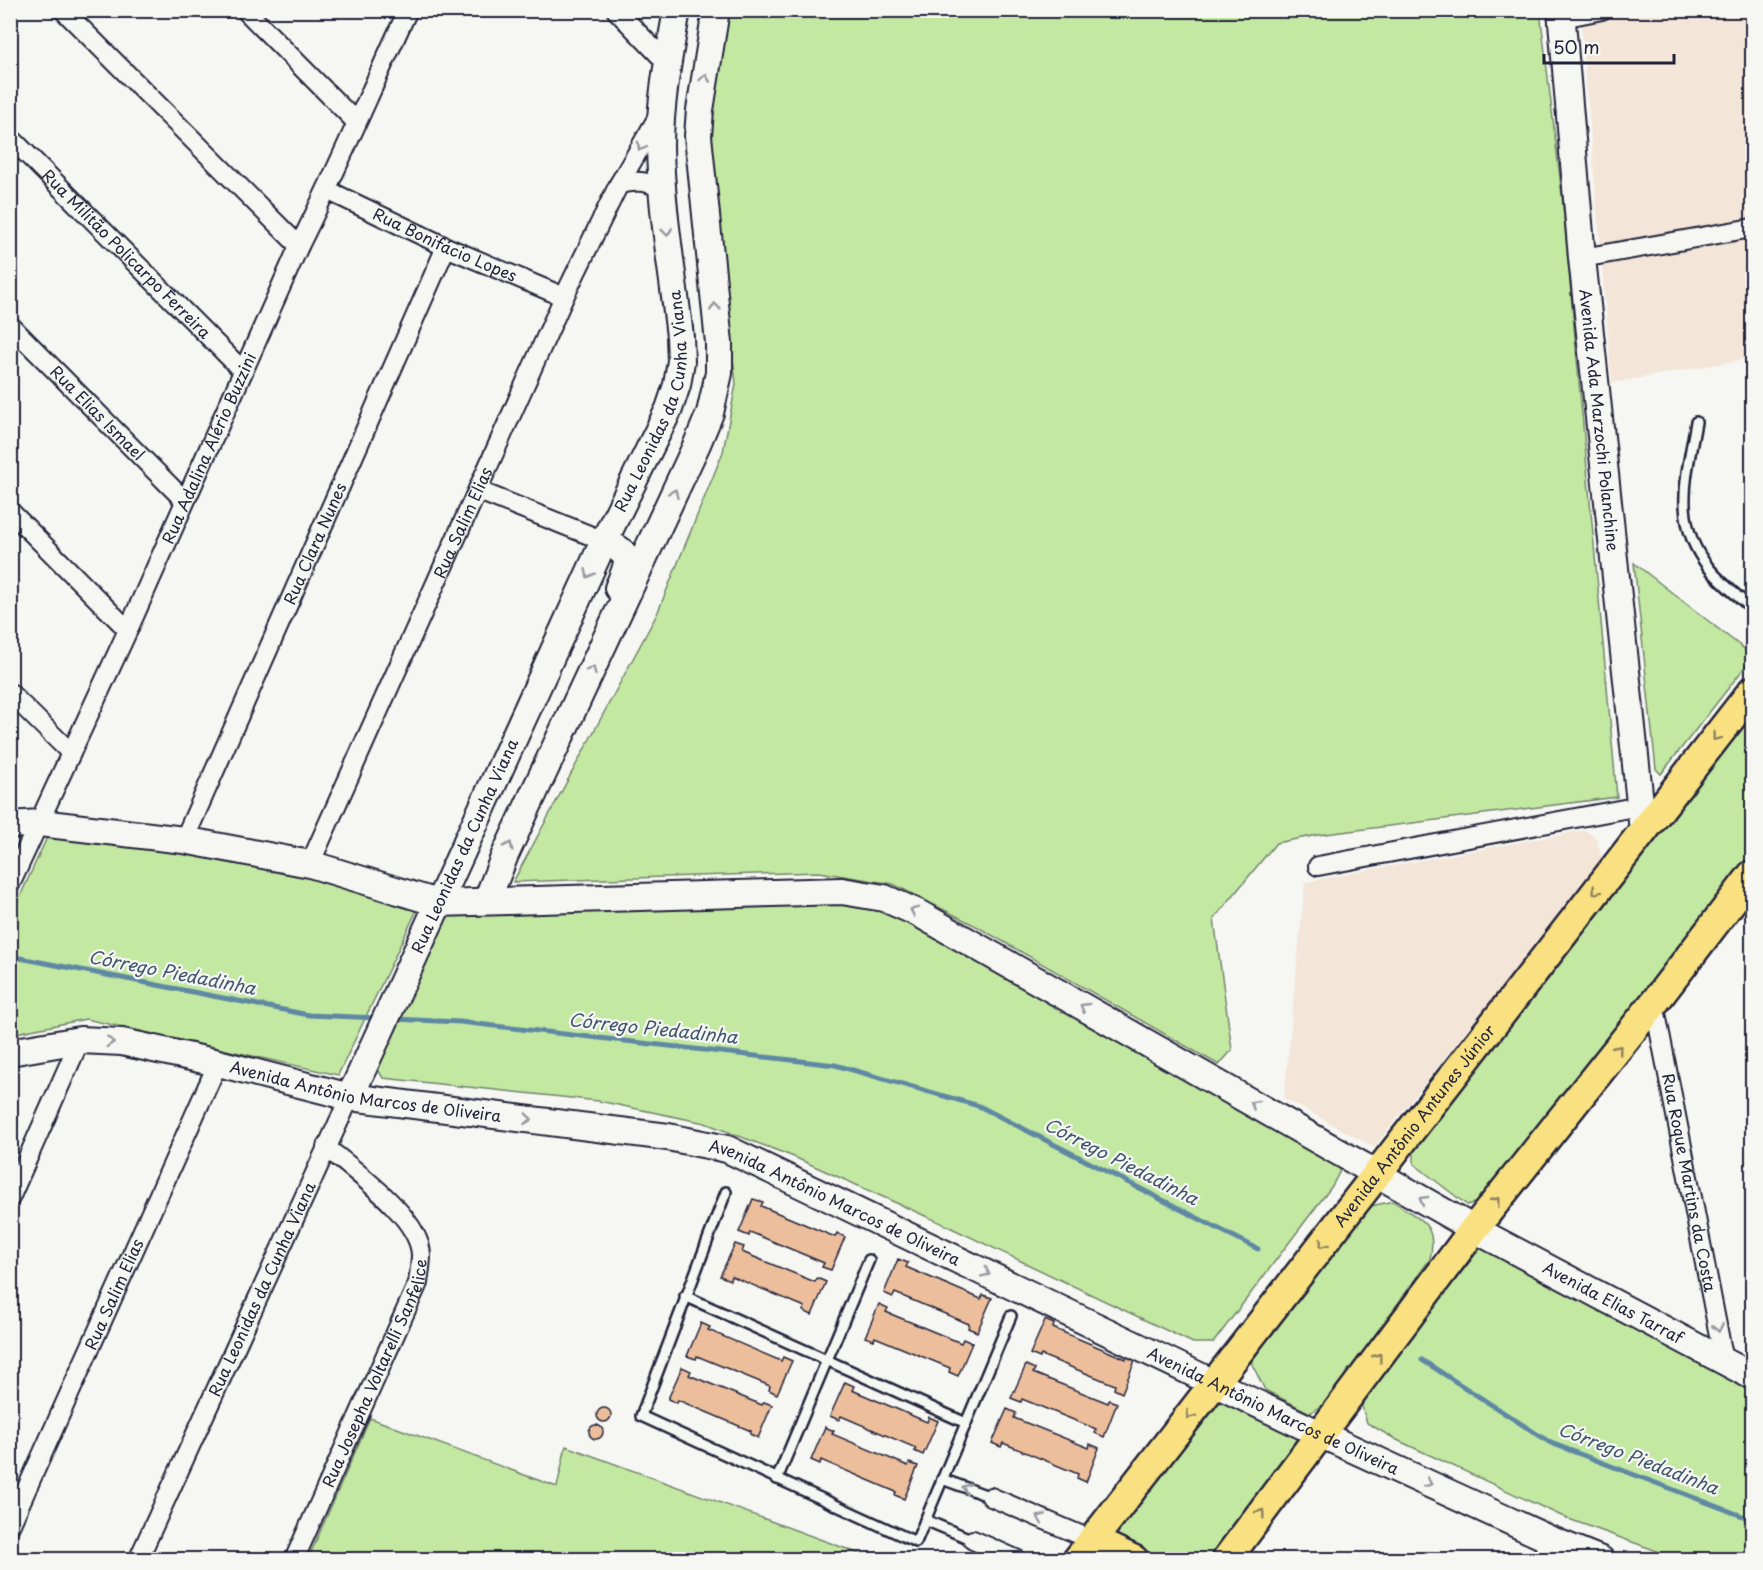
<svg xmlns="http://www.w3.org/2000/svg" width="1763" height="1570" font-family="'Playpen Sans',sans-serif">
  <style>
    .built { fill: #f3e5d8 }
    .green { fill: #c3e8a2; stroke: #72856e; stroke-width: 1.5 }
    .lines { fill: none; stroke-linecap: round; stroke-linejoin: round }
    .stream { stroke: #5e89a3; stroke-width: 5 }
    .building { fill: #ecbe9b; stroke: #22223b; stroke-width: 1.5 }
    .lane-casing { stroke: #22223b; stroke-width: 14 }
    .street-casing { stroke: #22223b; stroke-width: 22 }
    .secondary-casing { stroke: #22223b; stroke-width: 30 }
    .primary-casing { stroke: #22223b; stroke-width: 33 }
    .lane { stroke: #f6f6f2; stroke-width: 9 }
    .street { stroke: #f6f6f2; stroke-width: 18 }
    .secondary { stroke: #f6f6f2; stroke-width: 26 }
    .primary { stroke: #f9e181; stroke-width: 28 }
    .oneway { stroke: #9797a0 }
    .oneway2 { stroke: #8e825e }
    .labels { text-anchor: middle; stroke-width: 4.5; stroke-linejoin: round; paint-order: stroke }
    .street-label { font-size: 16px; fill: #22223b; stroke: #f6f6f2 }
    .water-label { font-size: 18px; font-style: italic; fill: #40566f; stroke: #f6f6f2 }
  </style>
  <rect width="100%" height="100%" fill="#f6f6f2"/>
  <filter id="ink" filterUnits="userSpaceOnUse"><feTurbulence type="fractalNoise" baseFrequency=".0167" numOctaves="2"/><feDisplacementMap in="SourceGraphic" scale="12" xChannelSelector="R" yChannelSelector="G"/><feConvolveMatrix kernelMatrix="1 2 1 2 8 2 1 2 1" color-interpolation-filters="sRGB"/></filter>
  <g filter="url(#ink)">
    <g class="built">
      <polygon points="1580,11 1752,11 1752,358 1612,383"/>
      <polygon points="1585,830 1597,839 1602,861 1374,1147 1284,1098 1305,882"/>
    </g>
    <g class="green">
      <polygon points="728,11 1540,11 1562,195 1617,797 1318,835 1276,843 1214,919 1232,1050 1219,1065 976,926 893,884 819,872 513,882 657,614 723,452 736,384 707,129"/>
      <polygon points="1634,563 1752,655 1752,658 1661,774 1656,769"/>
      <polygon points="1752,712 1752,859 1487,1199 1467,1205 1414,1164 1414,1144"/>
      <polygon points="49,833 244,858 407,903 416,912 338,1075 86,1019 11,1034 11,916"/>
      <polygon points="844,901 905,919 1343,1165 1332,1186 1213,1343 1193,1343 941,1223 794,1157 705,1123 599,1101 383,1078 377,1068 443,910"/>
      <path d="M1393 1201C1420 1221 1438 1222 1430 1259L1327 1402 1310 1413 1265 1390 1251 1362 1367 1207Z"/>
      <polygon points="1483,1245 1752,1392 1752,1559 1679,1559 1566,1518 1397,1440 1367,1423 1360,1400"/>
      <path d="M1225 1396 1291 1427 1297 1439 1214 1559C1176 1559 1142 1564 1111 1538Z"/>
      <polygon points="370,1418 557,1487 566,1446 874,1559 308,1559"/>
    </g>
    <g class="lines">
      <g class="stream">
        <polyline points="10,956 309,1015 378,1018"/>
        <polyline points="393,1019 460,1022 835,1065 979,1106 1258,1249"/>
        <polyline points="1422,1360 1551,1443 1745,1517 1752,1525"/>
      </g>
    </g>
    <g class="building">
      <polygon points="753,1199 763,1202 761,1206 835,1237 837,1233 845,1237 831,1270 822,1267 824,1263 750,1232 749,1236 739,1232"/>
      <polygon points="735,1244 744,1247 742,1252 815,1282 817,1278 826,1282 812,1315 803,1311 805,1307 731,1276 730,1280 720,1276"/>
      <polygon points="898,1259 908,1263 906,1267 981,1299 983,1295 992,1298 977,1332 968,1328 969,1324 895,1293 893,1297 884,1293"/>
      <polygon points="879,1304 888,1308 886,1312 961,1343 963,1339 972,1343 958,1376 949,1372 950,1368 875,1337 874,1340 865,1337"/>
      <polygon points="1045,1320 1054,1324 1053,1328 1126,1359 1128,1355 1136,1358 1122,1393 1114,1389 1115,1385 1041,1355 1040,1358 1030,1354"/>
      <polygon points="701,1323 710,1327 708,1330 781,1361 783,1357 792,1361 777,1394 769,1390 770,1386 697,1356 696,1359 687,1356"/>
      <polygon points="1026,1365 1035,1369 1033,1373 1108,1403 1109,1400 1117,1403 1104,1437 1095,1433 1096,1429 1022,1399 1021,1402 1011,1398"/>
      <polygon points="682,1367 691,1371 689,1375 762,1405 764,1402 772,1405 758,1438 750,1434 751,1431 678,1400 677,1403 668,1399"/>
      <polygon points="845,1382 854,1386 852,1390 927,1422 929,1417 938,1421 923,1455 914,1451 916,1448 841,1416 839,1420 830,1416"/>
      <circle cx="604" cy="1415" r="7"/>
      <polygon points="1007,1409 1016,1413 1014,1418 1089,1448 1090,1444 1099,1448 1086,1482 1077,1478 1078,1474 1003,1443 1001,1447 992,1443"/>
      <circle cx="596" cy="1432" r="7"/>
      <polygon points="825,1427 834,1431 832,1434 908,1466 909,1463 918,1466 904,1499 895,1495 896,1492 821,1460 820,1464 811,1460"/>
    </g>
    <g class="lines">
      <g class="lane-casing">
        <g id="lane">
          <path d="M1696 422C1687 475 1671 521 1709 568 1721 583 1738 596 1752 609"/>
          <polyline points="726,1192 641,1416 916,1542 1011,1316"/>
          <polyline points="685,1296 966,1423"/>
          <polyline points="777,1479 869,1260"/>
          <polyline points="942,1479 991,1497"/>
          <polyline points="925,1520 973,1540"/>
        </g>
      </g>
      <g class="street-casing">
        <g id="street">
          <polyline points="63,10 299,246"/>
          <polyline points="245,10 356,122"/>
          <polyline points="616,10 667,63"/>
          <polyline points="1562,18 1602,10"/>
          <path id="s1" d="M10 137 243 371"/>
          <path d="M619 184C636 180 646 181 662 188"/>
          <path id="s2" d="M327 190 446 247 564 297"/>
          <polyline points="1582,258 1752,228"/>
          <path id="s3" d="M10 325 185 501"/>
          <polyline points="479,491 604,541"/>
          <polyline points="10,511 128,630"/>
          <polyline points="10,693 71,753"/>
          <path id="s4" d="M184 840 446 247"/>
          <path id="s5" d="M310 864 564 297 619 184 659 115"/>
          <polyline points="1318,866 1640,806"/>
          <path id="s6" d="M10 885 128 630 299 246C338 169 371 89 408 10"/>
          <path id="s7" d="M1654 1003 1724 1361"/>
          <polyline points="10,1198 80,1040"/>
          <polyline points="991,1497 1092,1540"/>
          <path id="s8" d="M10 1526 218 1063"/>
          <polyline points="973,1540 1018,1560"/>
          <path id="s9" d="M138 1560 350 1097"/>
          <path id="s10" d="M294 1560 418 1283C419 1274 421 1264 421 1255 420 1217 354 1171 326 1147"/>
          <polyline points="1542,1560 1549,1539"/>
        </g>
      </g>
      <g class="secondary-casing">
        <g id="secondary">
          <path id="s11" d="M1561 10 1582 258 1643 831"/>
          <path d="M604 541C633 555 630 560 618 588"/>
          <path id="s12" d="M10 825 40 823 184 840 310 864 438 903 842 891 884 898 918 913 1474 1229 1752 1376"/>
          <polyline points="487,900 505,855 697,444 710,413 719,373 719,343 698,136 700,110 716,10"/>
          <path id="s13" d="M10 1052 80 1040 122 1042 218 1063 350 1097 668 1137 727 1149 1320 1434 1549 1539 1601 1560"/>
          <path id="s14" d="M350 1097 604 541 669 409 677 385 681 361 680 337C673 274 661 210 660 146 660 101 669 55 677 10"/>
        </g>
      </g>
      <g class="primary-casing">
        <g id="primary">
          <polyline points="1092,1540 1134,1560"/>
          <path id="s15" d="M1077 1560 1752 691"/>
          <polyline points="1226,1560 1474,1229 1654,1003 1752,875"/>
        </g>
      </g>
      <use href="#lane" class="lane"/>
      <use href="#street" class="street"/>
      <use href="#secondary" class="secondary"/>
      <use href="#primary" class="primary"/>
    </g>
    <defs><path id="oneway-chevron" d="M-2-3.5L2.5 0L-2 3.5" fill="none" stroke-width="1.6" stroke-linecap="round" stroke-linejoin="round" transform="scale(1.5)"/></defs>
    <g class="oneway">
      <use href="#oneway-chevron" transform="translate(705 78) rotate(-82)"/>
      <use href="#oneway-chevron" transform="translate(641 147) rotate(120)"/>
      <use href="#oneway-chevron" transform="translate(667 232) rotate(83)"/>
      <use href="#oneway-chevron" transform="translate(715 307) rotate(-96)"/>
      <use href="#oneway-chevron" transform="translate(674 493) rotate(-65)"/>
      <use href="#oneway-chevron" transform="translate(589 574) rotate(115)"/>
      <use href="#oneway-chevron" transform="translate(592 670) rotate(-65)"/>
      <use href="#oneway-chevron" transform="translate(509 846) rotate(-65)"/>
      <use href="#oneway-chevron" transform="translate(914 911) rotate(-154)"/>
      <use href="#oneway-chevron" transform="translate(1084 1007) rotate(-150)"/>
      <use href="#oneway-chevron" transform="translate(110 1042) rotate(3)"/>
      <use href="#oneway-chevron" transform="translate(1254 1104) rotate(-150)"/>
      <use href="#oneway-chevron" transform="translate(528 1119) rotate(7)"/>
      <use href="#oneway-chevron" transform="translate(1423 1200) rotate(-150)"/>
      <use href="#oneway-chevron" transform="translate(986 1273) rotate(26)"/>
      <use href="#oneway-chevron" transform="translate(1718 1328) rotate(79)"/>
      <use href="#oneway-chevron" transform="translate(1428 1483) rotate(25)"/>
      <use href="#oneway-chevron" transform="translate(966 1488) rotate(-160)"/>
      <use href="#oneway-chevron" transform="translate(1041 1518) rotate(-157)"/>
    </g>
    <g class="oneway2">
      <use href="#oneway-chevron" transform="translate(1716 737) rotate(128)"/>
      <use href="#oneway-chevron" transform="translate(1596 891) rotate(128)"/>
      <use href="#oneway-chevron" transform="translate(1618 1049) rotate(-51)"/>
      <use href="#oneway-chevron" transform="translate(1496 1201) rotate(-51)"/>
      <use href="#oneway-chevron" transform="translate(1323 1244) rotate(128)"/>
      <use href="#oneway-chevron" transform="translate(1378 1357) rotate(-53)"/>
      <use href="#oneway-chevron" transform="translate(1190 1415) rotate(127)"/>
      <use href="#oneway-chevron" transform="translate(1261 1513) rotate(-53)"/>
    </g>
  </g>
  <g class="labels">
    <g class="street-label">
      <text dy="6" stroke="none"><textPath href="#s2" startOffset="130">Rua Bonifácio Lopes</textPath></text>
      <text dy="6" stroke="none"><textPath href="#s1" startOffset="165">Rua Militão Policarpo Ferreira</textPath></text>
      <text dy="6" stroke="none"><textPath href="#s14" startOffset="762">Rua Leonidas da Cunha Viana</textPath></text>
      <text dy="6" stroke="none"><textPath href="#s3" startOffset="124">Rua Elias Ismael</textPath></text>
      <text dy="6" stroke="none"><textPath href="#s11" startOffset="412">Avenida Ada Marzochi Polanchine</textPath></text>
      <text dy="6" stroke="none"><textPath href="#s6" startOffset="480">Rua Adalina Alério Buzzini</textPath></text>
      <text dy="6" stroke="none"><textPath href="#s5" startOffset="374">Rua Salim Elias</textPath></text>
      <text dy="6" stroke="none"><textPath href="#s4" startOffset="324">Rua Clara Nunes</textPath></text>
      <text dy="6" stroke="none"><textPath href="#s14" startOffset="276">Rua Leonidas da Cunha Viana</textPath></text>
      <text dy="6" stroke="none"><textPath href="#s13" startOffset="362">Avenida Antônio Marcos de Oliveira</textPath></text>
      <text dy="6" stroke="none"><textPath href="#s15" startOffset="550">Avenida Antônio Antunes Júnior</textPath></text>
      <text dy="6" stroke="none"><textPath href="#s7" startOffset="183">Rua Roque Martins da Costa</textPath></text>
      <text dy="6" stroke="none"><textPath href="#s13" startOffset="848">Avenida Antônio Marcos de Oliveira</textPath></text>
      <text dy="6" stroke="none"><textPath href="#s9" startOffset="298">Rua Leonidas da Cunha Viana</textPath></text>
      <text dy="6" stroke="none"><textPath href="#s8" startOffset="254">Rua Salim Elias</textPath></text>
      <text dy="6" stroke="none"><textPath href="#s12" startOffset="1718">Avenida Elias Tarraf</textPath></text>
      <text dy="6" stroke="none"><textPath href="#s10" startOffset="204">Rua Josepha Voltarelli Sanfelice</textPath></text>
      <text dy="6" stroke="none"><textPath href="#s13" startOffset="1334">Avenida Antônio Marcos de Oliveira</textPath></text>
    </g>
    <g class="water-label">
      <text transform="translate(172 973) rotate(11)" y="6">Córrego Piedadinha</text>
      <text transform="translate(653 1029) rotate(6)" y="6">Córrego Piedadinha</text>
      <text transform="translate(1121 1162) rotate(27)" y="6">Córrego Piedadinha</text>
      <text transform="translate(1638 1459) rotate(21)" y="6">Córrego Piedadinha</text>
    </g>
  </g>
  <rect width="1763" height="1570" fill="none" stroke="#f6f6f2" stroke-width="36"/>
  <rect x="18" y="18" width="1727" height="1534" fill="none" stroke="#22223b" stroke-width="2" filter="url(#ink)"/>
  <path d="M1544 54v9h130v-9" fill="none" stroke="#22223b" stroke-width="3"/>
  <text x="1553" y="54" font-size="18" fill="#22223b" stroke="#f6f6f2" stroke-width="4.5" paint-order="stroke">50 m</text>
</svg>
